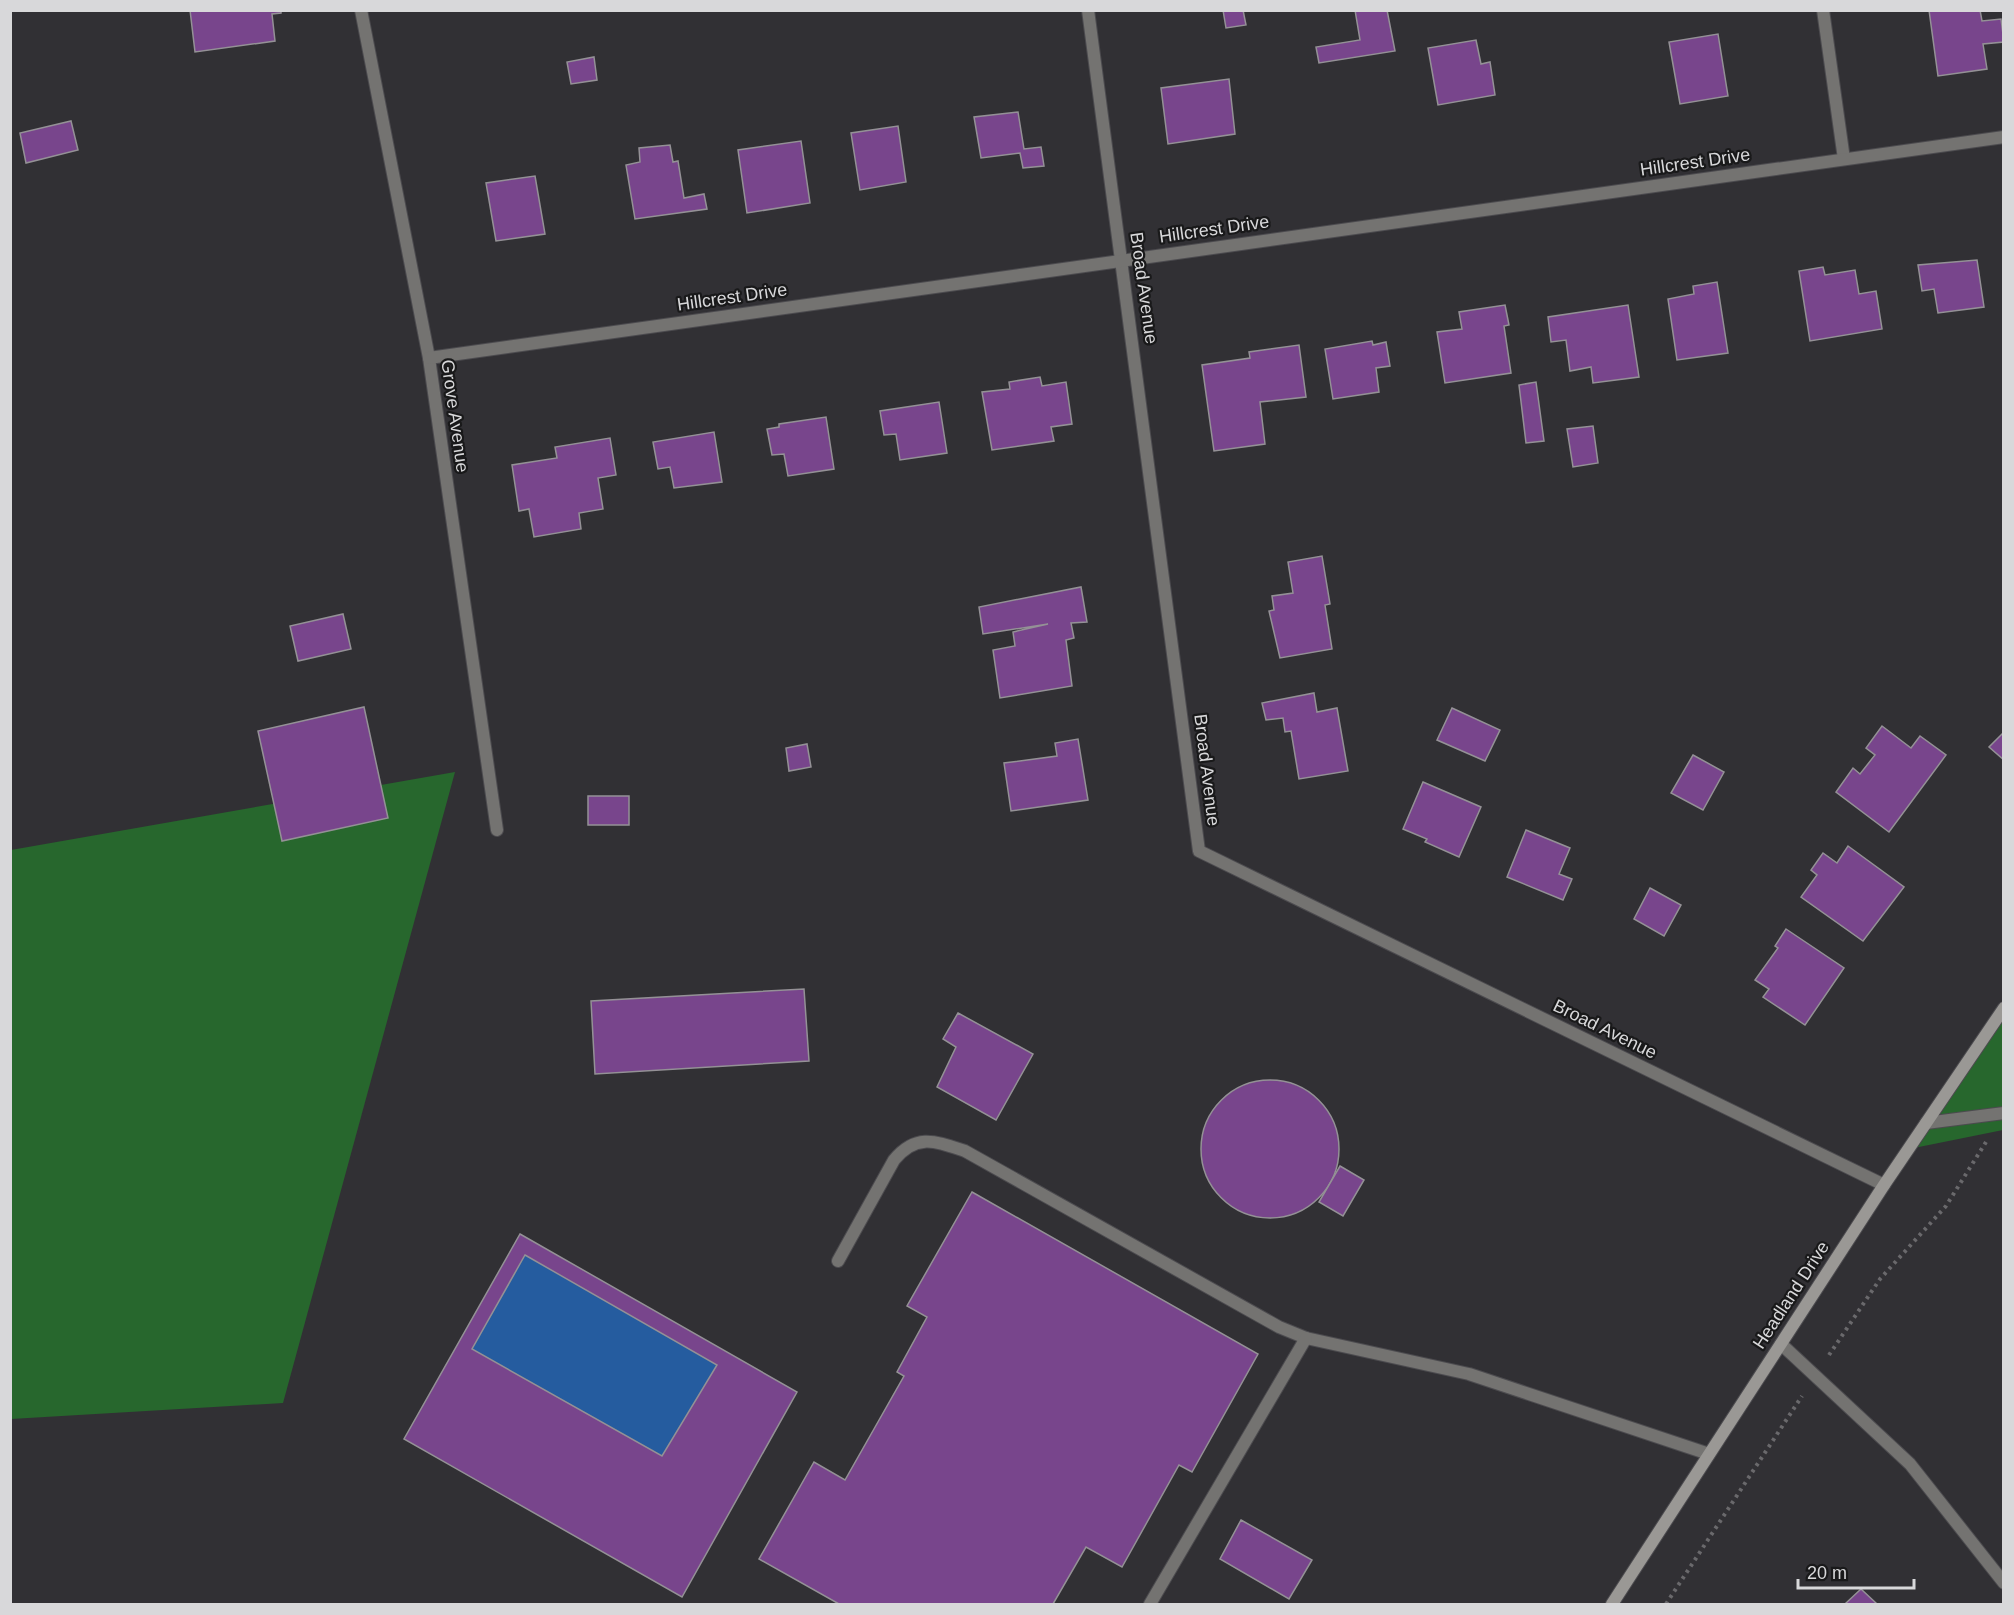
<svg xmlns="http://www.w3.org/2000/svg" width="2014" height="1615" font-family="Helvetica,sans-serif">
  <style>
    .green { fill: #27672d }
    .water { fill: #255c9f }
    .building { fill: #78458c; stroke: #949196; stroke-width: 1.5; fill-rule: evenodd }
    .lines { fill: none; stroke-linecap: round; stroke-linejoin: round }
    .service-casing { stroke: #4c4b4f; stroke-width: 14 }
    .minor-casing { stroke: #4c4b4f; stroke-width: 14 }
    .secondary-casing { stroke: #4c4b4f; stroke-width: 14 }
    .path { stroke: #6a696c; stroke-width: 4; stroke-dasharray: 3 4.5; stroke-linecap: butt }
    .service { stroke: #747371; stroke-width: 12 }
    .minor { stroke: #747371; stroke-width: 12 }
    .secondary { stroke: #9a9895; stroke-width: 12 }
    .labels { text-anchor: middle; stroke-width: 4.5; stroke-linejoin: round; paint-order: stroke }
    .street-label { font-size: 18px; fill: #d8d8da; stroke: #19191a }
  </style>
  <rect width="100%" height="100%" fill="#313034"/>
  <g class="green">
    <polygon points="455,772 283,1403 11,1419 11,850"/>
    <polygon points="2003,1016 2003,1130 1909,1149"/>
  </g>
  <polygon class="water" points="525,1255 717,1365 662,1456 472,1349"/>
  <g class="building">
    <polygon points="190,10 281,10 281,13 272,14 275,41 195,52"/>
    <polygon points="1223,10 1243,10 1246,25 1226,28"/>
    <polygon points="1355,10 1387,10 1395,51 1319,63 1316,47 1360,40"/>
    <polygon points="1929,10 1980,10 1982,21 2001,19 2004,42 1983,44 1987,69 1938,76"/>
    <polygon points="1718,34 1728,96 1680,104 1669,42"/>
    <polygon points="1476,40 1481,64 1490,62 1495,95 1438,105 1428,48"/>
    <polygon points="594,57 597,80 571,84 567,62"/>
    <polygon points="1229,79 1235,134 1168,144 1161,88"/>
    <polygon points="1018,112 1024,149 1041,147 1044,166 1023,168 1020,153 981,158 974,117"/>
    <polygon points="71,121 78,150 26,163 20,133"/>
    <polygon points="898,126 906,182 860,190 851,133"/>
    <polygon points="801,141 810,203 747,213 738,150"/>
    <polygon points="670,145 673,162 678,161 684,198 704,194 707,209 635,219 626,165 640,162 639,148"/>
    <polygon points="535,176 545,234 496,241 486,183"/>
    <polygon points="1977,260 1984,307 1938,313 1934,289 1922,291 1918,265"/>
    <polygon points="1823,267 1825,275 1855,270 1859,294 1876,291 1882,329 1810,341 1799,271"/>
    <polygon points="1717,282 1728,353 1677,360 1668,299 1694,294 1693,286"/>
    <polygon points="1505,305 1509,325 1504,326 1511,373 1445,383 1437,332 1462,329 1459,312"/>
    <polygon points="1628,305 1639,377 1593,383 1591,367 1570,371 1566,340 1551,342 1548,317"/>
    <polygon points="1372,341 1373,345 1386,342 1390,366 1376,368 1379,392 1333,399 1325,349"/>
    <polygon points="1299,345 1306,397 1260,402 1265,444 1214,451 1202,365 1250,358 1249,352"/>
    <polygon points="1040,377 1042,386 1066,382 1072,424 1051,427 1054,441 992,450 982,392 1010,389 1009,382"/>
    <polygon points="1536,382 1544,441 1526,443 1519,385"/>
    <polygon points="939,402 947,453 900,460 896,434 884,435 880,411"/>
    <polygon points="826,417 834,469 788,476 784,454 772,455 767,429 779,427 779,424"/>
    <polygon points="1593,426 1598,463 1573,467 1567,429"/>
    <polygon points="714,432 722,482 674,488 670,467 658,469 653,442"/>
    <polygon points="610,438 616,475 598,478 603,509 579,513 581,529 534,537 529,509 519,511 512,465 557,458 555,447"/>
    <polygon points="1322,556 1330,604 1325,605 1332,649 1280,658 1269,611 1274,610 1272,596 1293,593 1288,562"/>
    <polygon points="1081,587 1087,622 1071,623 1074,638 1066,640 1072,686 1000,698 993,650 1015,646 1013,632 1048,624 983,634 979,607"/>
    <polygon points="343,614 351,649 298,661 290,626"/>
    <polygon points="1314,693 1317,712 1337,708 1348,771 1299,779 1291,731 1285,732 1283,718 1266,720 1262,703"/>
    <polygon points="364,707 388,818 282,841 258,731"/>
    <polygon points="1452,708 1500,730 1485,761 1437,740"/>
    <polygon points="1882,726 1911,748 1920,736 1946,755 1889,832 1836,792 1853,768 1860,774 1875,755 1866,748"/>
    <polygon points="2004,732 2004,760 1989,747"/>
    <polygon points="1078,739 1088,800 1011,811 1004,763 1057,756 1055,743"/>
    <polygon points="807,744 811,767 789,771 786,748"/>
    <polygon points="1693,755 1724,772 1703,810 1671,793"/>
    <polygon points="1423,782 1481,807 1459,857 1425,842 1427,839 1403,829"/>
    <rect x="588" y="796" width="41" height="29"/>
    <polygon points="1526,830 1570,848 1559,874 1572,879 1563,900 1507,877"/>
    <polygon points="1848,846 1904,887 1863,941 1801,897 1817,875 1811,870 1823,853 1837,863"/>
    <polygon points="1650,888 1681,905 1664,936 1634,919"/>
    <polygon points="1786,929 1844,968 1805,1025 1763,997 1769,989 1755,980 1778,948 1775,946"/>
    <polygon points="804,989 809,1061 595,1074 591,1001"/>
    <polygon points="958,1013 1033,1054 996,1120 937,1087 956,1047 943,1039"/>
    <circle cx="1270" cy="1149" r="69"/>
    <polygon points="1340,1166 1364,1180 1343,1216 1319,1202"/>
    <polygon points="972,1192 1258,1354 1192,1472 1179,1465 1122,1567 1086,1547 1053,1604 839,1604 759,1559 814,1462 845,1480 904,1376 897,1372 927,1317 907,1306"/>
    <path d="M520 1234 797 1392 682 1597 404 1439ZM525 1255 717 1365 662 1456 472 1349Z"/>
    <polygon points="1241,1520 1312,1560 1289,1599 1220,1559"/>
    <polygon points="1861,1589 1877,1604 1845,1604"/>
  </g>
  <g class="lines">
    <g class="service-casing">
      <g id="service">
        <path d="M838 1261 894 1160C916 1133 935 1141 965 1151L1279 1327 1306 1338 1469 1374 1709 1454"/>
        <polyline points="1781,1344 1910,1464 2004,1583"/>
        <polyline points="1150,1604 1306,1338"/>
      </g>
    </g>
    <g class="minor-casing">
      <g id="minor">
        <polyline points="361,10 429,358 497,830"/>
        <polyline points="1088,10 1199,851 1884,1185"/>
        <polyline points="1823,10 1844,159"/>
        <polyline points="429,358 2004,137"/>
        <polyline points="1926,1123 2004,1113"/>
      </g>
    </g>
    <g class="secondary-casing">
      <polyline id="secondary" points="1612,1604 1884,1185 2004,1008"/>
    </g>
    <g class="path">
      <polyline points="1829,1355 1880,1279 1946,1206 1986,1142"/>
      <polyline points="1666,1604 1802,1396"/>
    </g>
    <use href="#service" class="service"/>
    <use href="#minor" class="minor"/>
    <use href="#secondary" class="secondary"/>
  </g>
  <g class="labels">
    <g class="street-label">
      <text transform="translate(1695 162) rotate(-8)" y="6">Hillcrest Drive</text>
      <text transform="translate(1214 229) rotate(-8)" y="6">Hillcrest Drive</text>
      <text transform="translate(1144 288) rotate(82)" y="6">Broad Avenue</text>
      <text transform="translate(732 297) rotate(-8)" y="6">Hillcrest Drive</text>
      <text transform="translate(455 416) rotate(82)" y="6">Grove Avenue</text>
      <text transform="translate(1207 770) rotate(83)" y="6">Broad Avenue</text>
      <text transform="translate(1605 1029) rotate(26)" y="6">Broad Avenue</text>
      <text transform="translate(1791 1295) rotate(-57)" y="6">Headland Drive</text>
    </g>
  </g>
  <rect width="2014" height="1615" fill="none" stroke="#d8d8da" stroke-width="24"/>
  <path d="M1798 1579v9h116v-9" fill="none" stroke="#d8d8da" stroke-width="3"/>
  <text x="1807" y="1579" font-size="18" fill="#d8d8da" stroke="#19191a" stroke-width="4.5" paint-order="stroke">20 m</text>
</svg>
